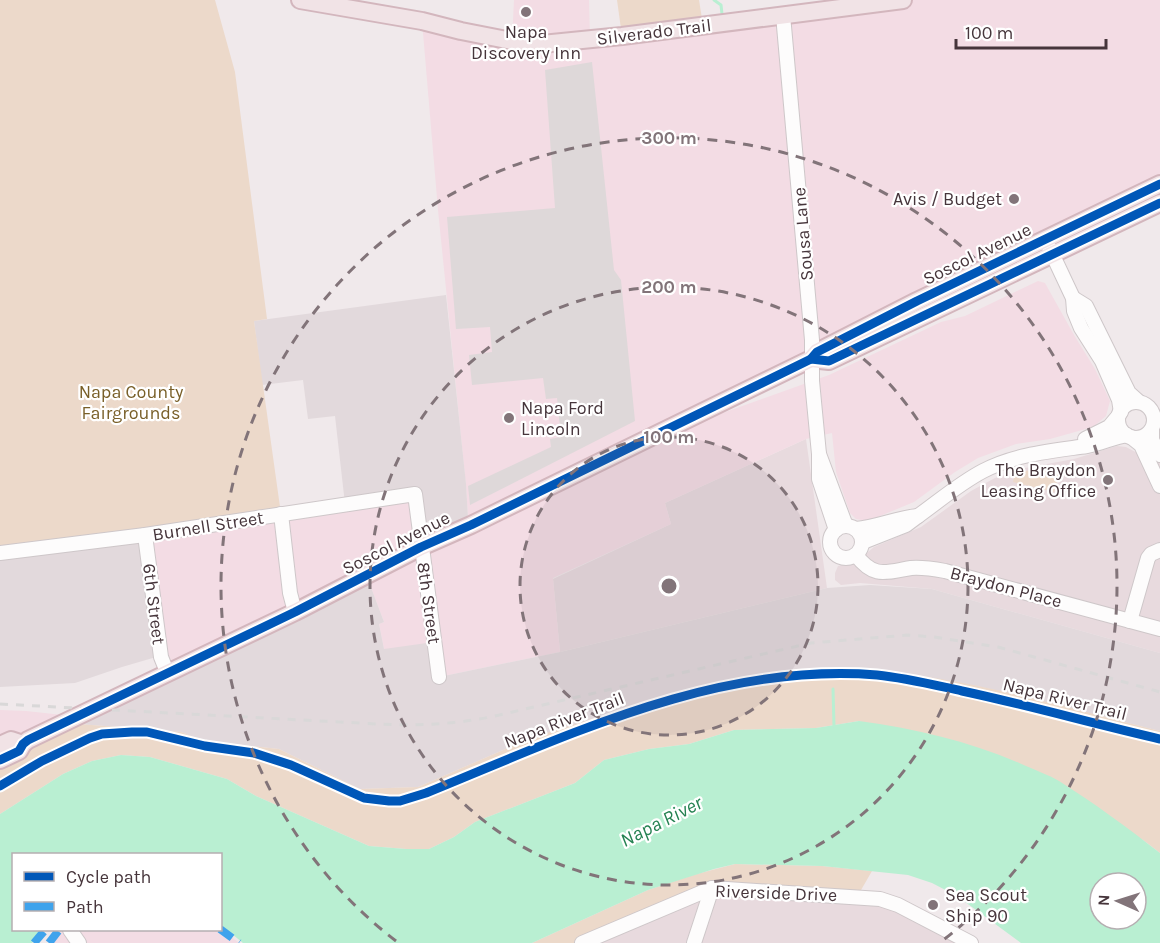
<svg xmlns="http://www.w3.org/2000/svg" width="1160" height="943" font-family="Karla,sans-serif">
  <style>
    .residential { fill: #e8dade }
    .commercial { fill: #f3dce4 }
    .industrial { fill: #e2d9dc }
    .green { fill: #ecd9ca }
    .parking { fill: #ded8d9 }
    .water { fill: #b9efd2; fill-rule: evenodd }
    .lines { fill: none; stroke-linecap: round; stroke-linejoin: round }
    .stream { stroke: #b9efd2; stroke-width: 3 }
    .minor-casing { stroke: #cec7c9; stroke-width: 16 }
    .major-casing { stroke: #d3b6bd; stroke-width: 20 }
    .minor { stroke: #fdfcfc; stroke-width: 14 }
    .major { stroke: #f1e3e6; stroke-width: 16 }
    .rail { stroke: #d9d8d8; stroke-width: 3; stroke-dasharray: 8 8; stroke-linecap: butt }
    .quiet { stroke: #3fa3ec; stroke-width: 8; stroke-dasharray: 15 8; stroke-linecap: butt }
    .cycleway-casing { stroke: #fff; stroke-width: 13 }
    .cycleway { stroke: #0057b8; stroke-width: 9 }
    .ring { fill: none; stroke: #827479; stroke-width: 3; stroke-dasharray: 10 8 }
    .poi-dot { fill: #827479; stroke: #fff; stroke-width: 2 }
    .labels { text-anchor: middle; stroke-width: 4.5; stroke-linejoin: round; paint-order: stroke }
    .poi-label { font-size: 18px; fill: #46353b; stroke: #fff; text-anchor: end }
    .street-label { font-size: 18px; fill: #46353b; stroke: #fff }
    .park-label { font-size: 18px; fill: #795f28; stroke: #fff }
    .water-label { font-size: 20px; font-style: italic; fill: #258252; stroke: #fff }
    .centre { fill: #827479; stroke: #fff; stroke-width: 3 }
    .ring-label { font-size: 18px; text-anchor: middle; font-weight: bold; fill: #827479; stroke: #fff; stroke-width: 4.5; stroke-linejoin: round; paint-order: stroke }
  </style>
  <rect width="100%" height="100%" fill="#f0e9eb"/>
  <g class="residential">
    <polygon points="806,439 827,588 560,652 553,579 671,524 665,503"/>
    <polygon points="1117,446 1126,447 1141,455 1160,447 1160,653 932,589 860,583 841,585 835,580 835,573 838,566 845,564 852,565 874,547 921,527 971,491 995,478 1025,468 1074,459"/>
    <polygon points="712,888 880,899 971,943 582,943"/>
  </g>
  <g class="commercial">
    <polygon points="514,0 589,0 590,39 903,0 1160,0 1160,184 468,518 466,486 438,210 422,21 512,41"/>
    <polygon points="1038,281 1045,283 1074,335 1095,369 1110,401 1106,416 1093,427 1050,439 1016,444 978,458 955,472 914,502 868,521 856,519 850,513 836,472 832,433 806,439 665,503 671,524 553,578 560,652 439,677 384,649 379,624 384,622 369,582 430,550 706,419 829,375 941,322 965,316"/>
    <polygon points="415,494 420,541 167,665 145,535"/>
    <polygon points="0,710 26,711 63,715 24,732 0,745"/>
    <polygon points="221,929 239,943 49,943 59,930"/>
  </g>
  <g class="industrial">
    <polygon points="446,295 466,484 468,518 420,541 415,494 345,504 335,416 308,419 303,380 262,385 254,321"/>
    <polygon points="145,535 163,655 122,667 75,683 0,687 0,553"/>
    <polygon points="369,582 384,622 379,624 384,649 434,642 439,677 560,652 827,588 870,585 932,589 1160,653 1160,731 986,688 891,671 857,669 817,670 531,738 418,787 360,789 279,749 204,741 181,732 79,724"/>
  </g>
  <g class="green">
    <polygon points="0,0 215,0 235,72 267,319 254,321 281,514 0,553"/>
    <polygon points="617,0 699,0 703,25 622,36"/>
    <polygon points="1059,465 1060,471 1054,492 1013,482 1015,473"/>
    <path d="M857 669C959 675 1060 706 1160 731V853L1143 840 859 721 816 728 734 730 689 744 649 749 604 760 575 783 475 822 454 837 429 849H406L369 846 256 796 227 779 150 757 121 755 92 761 63 774 0 814V762L79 724 181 732 204 741 279 749 360 789 418 787 531 738 691 688 740 677 817 670Z"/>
    <polygon points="735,864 822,866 872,871 857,897 712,888 582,943 532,943 648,890 693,875"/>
  </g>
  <polygon class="parking" points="592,62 614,270 621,280 635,421 470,505 468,486 551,447 550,439 561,437 557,398 546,399 543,378 472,385 469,355 492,352 490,327 456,329 447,217 555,208 545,70"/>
  <path class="water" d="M859 721C917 729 973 742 1026 766 1037 771 1049 775 1059 781 1094 803 1128 828 1160 853V943H1021L957 896 932 883 908 875 822 866 735 864 714 869 648 890 532 943H243L221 925 220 854H14V930H42L32 943H0V814L63 774 92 761 121 755 150 757 227 779 256 796 369 846 406 849H429L454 837 475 822 575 783 604 760 649 749 689 744 734 730 816 728ZM1100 883H1136V919H1100Z"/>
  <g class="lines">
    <g class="stream">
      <polyline points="714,0 721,5 722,14"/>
      <polyline points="833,689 834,726"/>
    </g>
    <g class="minor-casing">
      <g id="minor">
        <polyline points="783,15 812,340 812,381 819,454"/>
        <polyline points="1049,247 1073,298 1074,311 1081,328 1102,361 1119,400 1121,412"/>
        <polyline points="1073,298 1086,306 1129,393 1139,402"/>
        <circle cx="1136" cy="420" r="18"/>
        <polyline points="1152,429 1152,440 1160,455"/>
        <polyline points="1131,437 1141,445 1160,486"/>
        <polyline points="1085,439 1109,427 1119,415"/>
        <polyline points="281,514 290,593 295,612"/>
        <path d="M918 516C939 501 960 483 983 471 1015 454 1052 451 1087 446 1101 444 1113 437 1127 435"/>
        <circle cx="846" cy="542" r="16"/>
        <path d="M856 529C878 527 896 518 918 516L906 525 863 542"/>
        <polyline points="836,530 819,479 819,454 846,526"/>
        <polyline points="145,535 161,657 167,672"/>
        <polyline points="0,553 145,535 415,494 439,677"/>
        <path d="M856 555C874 579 886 572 911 568 923 567 934 569 945 571L1160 629"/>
        <polyline points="1130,621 1148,558 1151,554 1160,550"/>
        <polyline points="70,930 79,943"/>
        <polyline points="582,943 712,888 880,899 898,905 971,943"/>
        <polyline points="694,943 712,888"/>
      </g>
    </g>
    <g class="major-casing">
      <g id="major">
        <polyline points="300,0 422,21 461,31 512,41 542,44 622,36 903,0"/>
        <polyline points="811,359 829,361 1160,203"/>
        <polyline points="0,745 11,740 23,744"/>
        <polyline points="0,760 19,751 23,744 28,740 295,612 421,547 471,525 811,359 817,352 917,301 1160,184"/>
      </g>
    </g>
    <use href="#minor" class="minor"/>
    <use href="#major" class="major"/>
    <path class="rail" d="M0 704 359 723C407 726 448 726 495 716L811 643 908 635 934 637 998 647 1160 692"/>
    <g class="quiet">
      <polyline points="220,929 239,943"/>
      <polyline points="34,943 45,930"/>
      <polyline points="49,943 59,930"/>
    </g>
    <g class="cycleway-casing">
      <g id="cycleway">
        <polyline points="811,359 829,361 1160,203"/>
        <polyline points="0,760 19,751 23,744 28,740 295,612 421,547 471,525 811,359 817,352 917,301 1160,184"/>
        <path d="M0 786 42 761 90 738 102 734 132 732H147L205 746 254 753 291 765 364 798 389 801H400L426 793C569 735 718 662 877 675 906 678 934 685 962 691 1028 705 1094 724 1160 739"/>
      </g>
    </g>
    <use href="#cycleway" class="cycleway"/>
  </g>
  <circle cx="669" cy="586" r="149" fill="#827479" fill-opacity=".12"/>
  <g class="ring">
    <circle cx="669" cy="586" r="149"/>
    <circle cx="669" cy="586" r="299"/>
    <path d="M396 941A448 448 0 1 1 942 941"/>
  </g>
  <g class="poi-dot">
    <circle cx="526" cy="12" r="6"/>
    <circle cx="1014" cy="199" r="6"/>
    <circle cx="509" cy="418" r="6"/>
    <circle cx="1108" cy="480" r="6"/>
    <circle cx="933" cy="905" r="6"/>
  </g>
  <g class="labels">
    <g class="poi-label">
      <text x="526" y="38" text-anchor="middle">Napa<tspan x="526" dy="21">Discovery Inn</tspan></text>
      <text x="1002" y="205">Avis / Budget</text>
      <text x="521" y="414" text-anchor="start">Napa Ford<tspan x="521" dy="21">Lincoln</tspan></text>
      <text x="1096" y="476">The Braydon<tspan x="1096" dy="21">Leasing Office</tspan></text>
      <text x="945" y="901" text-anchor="start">Sea Scout<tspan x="945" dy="21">Ship 90</tspan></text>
    </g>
    <g class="street-label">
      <text transform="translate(654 32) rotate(-7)" y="6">Silverado Trail</text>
      <text transform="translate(803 234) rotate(-95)" y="6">Sousa Lane</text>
      <text transform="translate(977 254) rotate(-26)" y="6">Soscol Avenue</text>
      <text transform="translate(208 526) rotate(-9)" y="6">Burnell Street</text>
      <text transform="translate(396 543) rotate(-27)" y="6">Soscol Avenue</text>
      <text transform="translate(1006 587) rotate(15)" y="6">Braydon Place</text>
      <text transform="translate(429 603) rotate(82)" y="6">8th Street</text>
      <text transform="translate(154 604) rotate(83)" y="6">6th Street</text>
      <text transform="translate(1065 699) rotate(14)" y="6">Napa River Trail</text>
      <text transform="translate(564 720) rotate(-21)" y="6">Napa River Trail</text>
      <text transform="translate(776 893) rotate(2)" y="6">Riverside Drive</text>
    </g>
    <g class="park-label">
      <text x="131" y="398">Napa County<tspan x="131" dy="21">Fairgrounds</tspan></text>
    </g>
    <g class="water-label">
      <text transform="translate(661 821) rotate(-27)" y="7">Napa River</text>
    </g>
  </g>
  <circle cx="669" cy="586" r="9" class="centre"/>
  <g class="ring-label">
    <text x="669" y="144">300 m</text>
    <text x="669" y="293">200 m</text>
    <text x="669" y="443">100 m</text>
  </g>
  <rect x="12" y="853" width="210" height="78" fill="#ffffff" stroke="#b5aeb1" stroke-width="1.5"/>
  <rect x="24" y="872" width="30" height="9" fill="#0057b8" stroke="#b5aeb1" stroke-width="1.5"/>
  <text x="66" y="883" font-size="18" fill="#46353b">Cycle path</text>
  <rect x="24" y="902" width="30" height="9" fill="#3fa3ec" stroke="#b5aeb1" stroke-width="1.5"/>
  <text x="66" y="913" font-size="18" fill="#46353b">Path</text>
  <g transform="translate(1118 901) rotate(273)"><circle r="28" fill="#ffffff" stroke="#b5aeb1" stroke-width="1.5"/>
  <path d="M0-4.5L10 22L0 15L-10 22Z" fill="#827479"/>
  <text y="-9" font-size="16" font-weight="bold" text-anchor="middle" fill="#46353b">N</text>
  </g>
  <path d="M956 39v9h150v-9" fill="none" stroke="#46353b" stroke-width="3"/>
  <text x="965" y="39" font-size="18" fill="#46353b" stroke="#ffffff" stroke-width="4.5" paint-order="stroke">100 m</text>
</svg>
